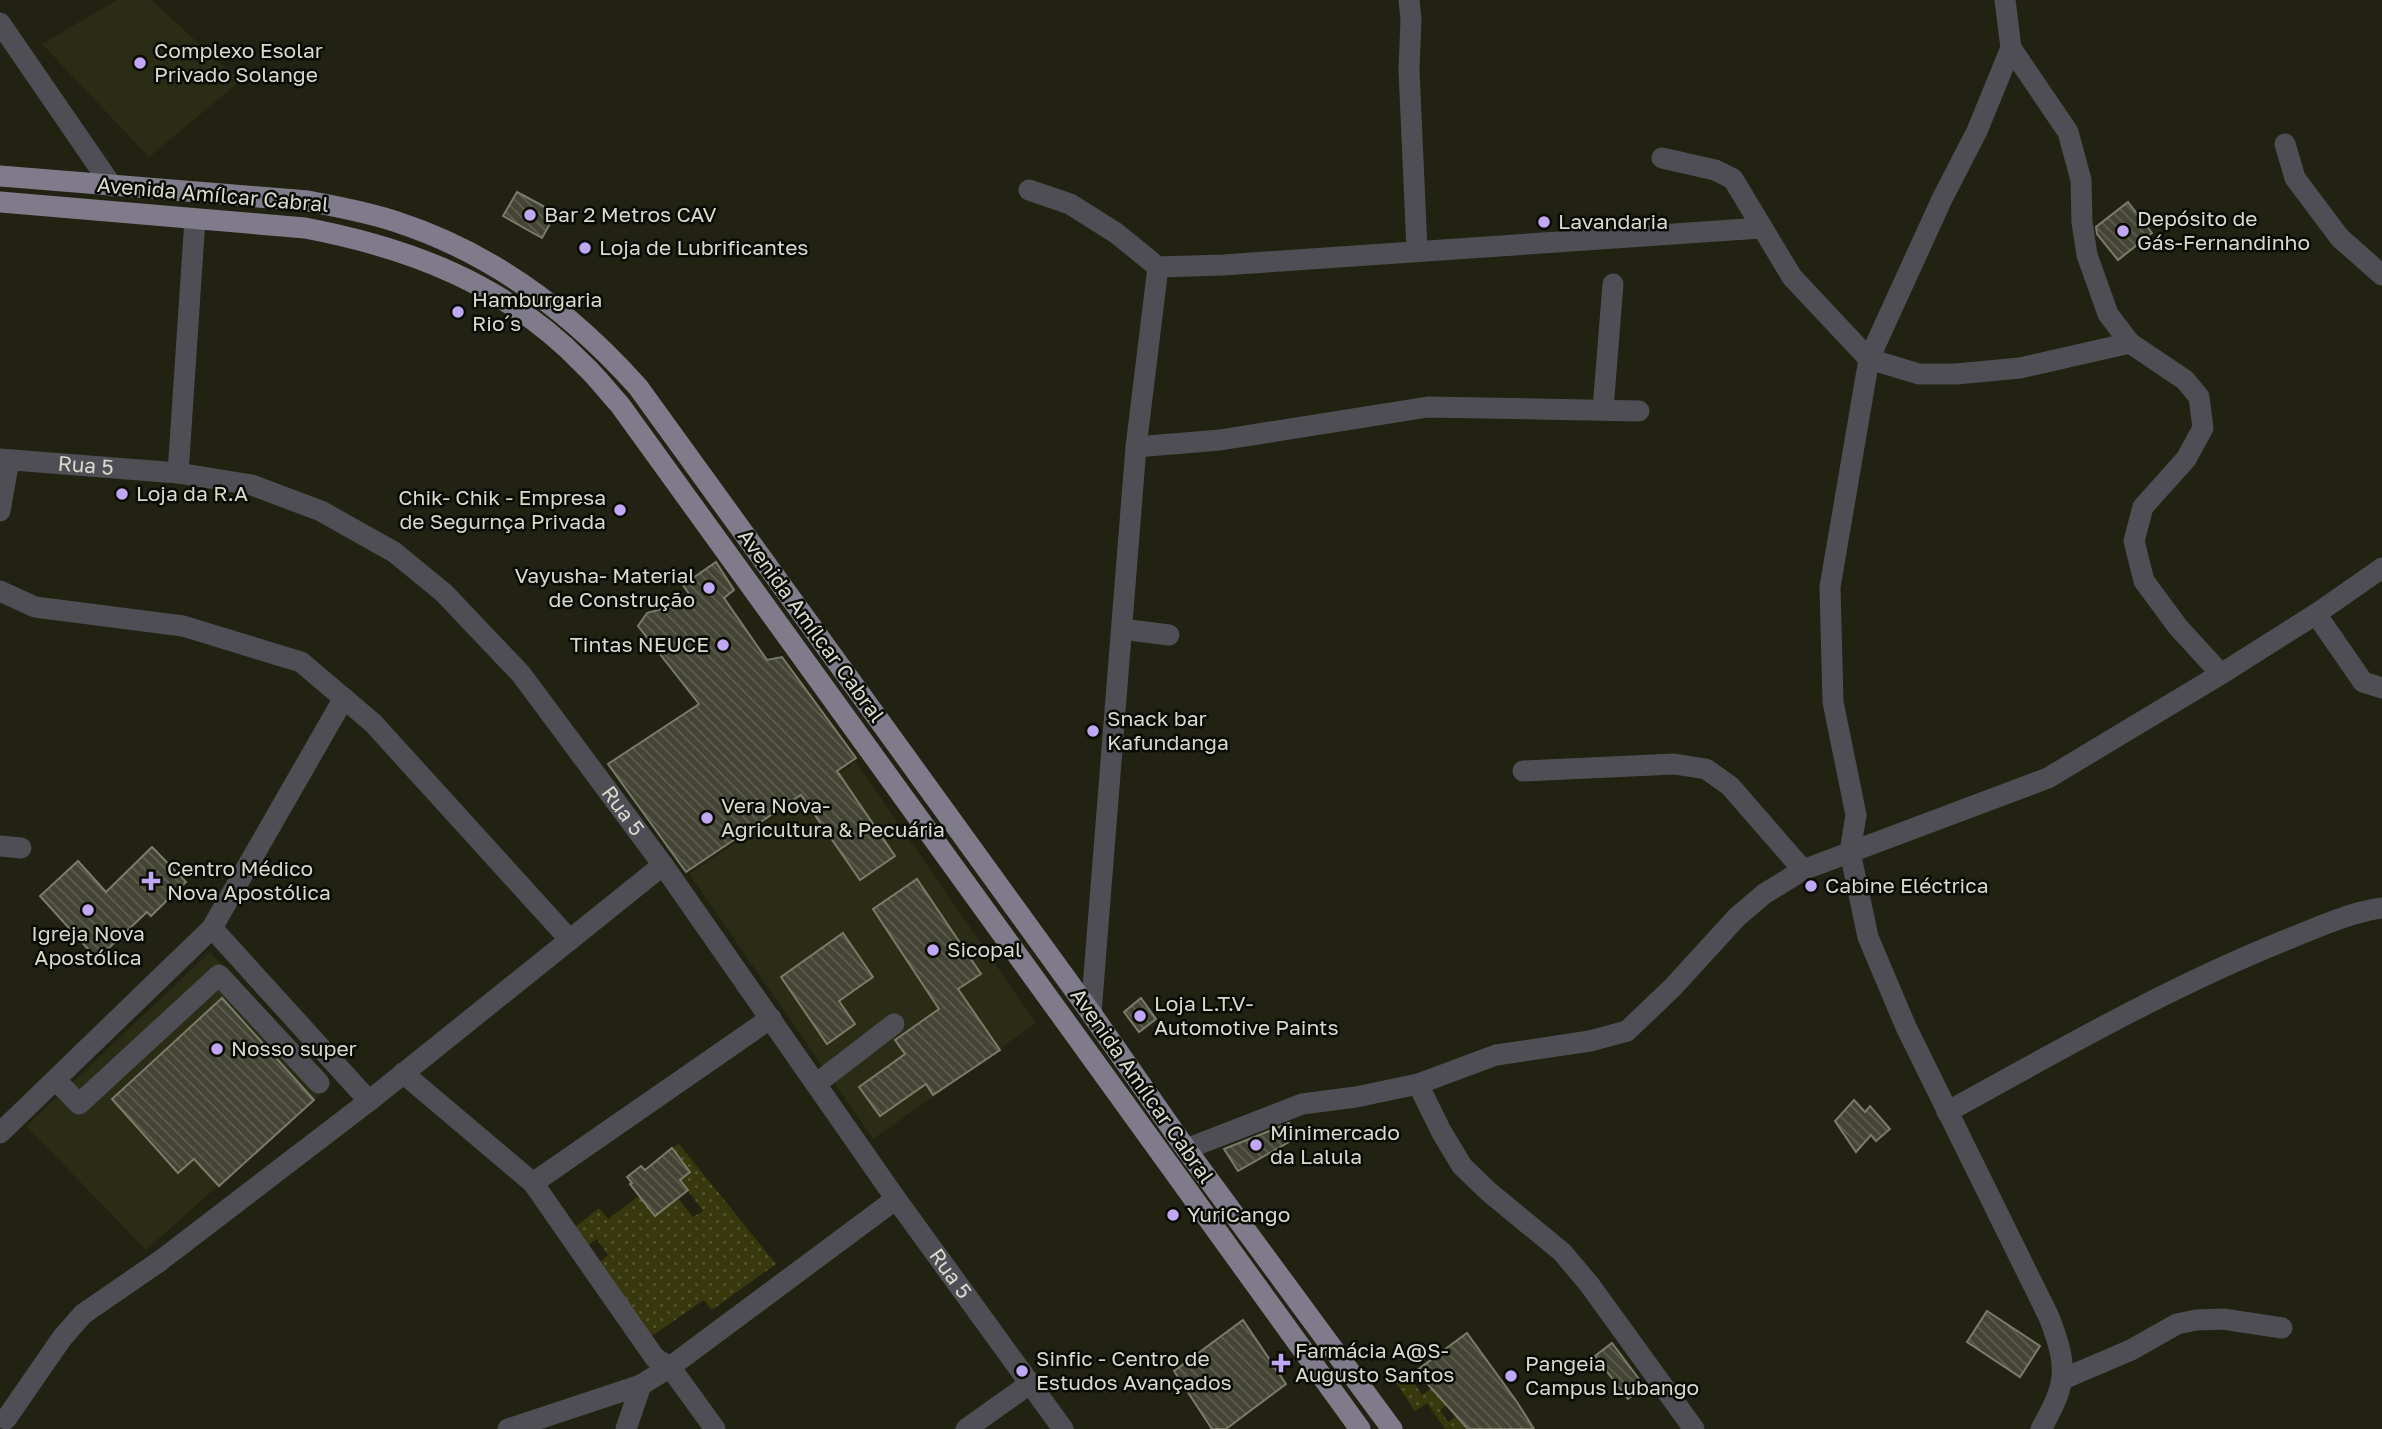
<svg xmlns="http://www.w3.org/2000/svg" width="2382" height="1429" font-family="'Golos Text',sans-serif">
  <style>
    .built { fill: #2b2c16 }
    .grass { fill: url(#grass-dots) }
    .building { fill: url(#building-back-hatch); stroke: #7a7b69; stroke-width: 2 }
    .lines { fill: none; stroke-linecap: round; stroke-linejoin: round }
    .minor { stroke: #504e55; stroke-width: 21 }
    .major { stroke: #7f7b8a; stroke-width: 21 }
    .poi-dot { fill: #c0a8f4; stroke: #0a0b05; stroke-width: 2.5 }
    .labels { text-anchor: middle; stroke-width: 5; stroke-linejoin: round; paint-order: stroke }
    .poi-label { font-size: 21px; fill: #d9d9cf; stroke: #0a0b05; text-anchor: start }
    .street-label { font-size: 21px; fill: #d9d9cf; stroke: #0a0b05 }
  </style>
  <defs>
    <pattern id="grass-dots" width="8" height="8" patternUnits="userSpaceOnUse" patternTransform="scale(1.75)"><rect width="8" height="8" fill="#37380d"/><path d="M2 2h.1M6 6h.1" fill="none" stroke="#53542f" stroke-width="1.8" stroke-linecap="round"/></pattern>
    <pattern id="building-back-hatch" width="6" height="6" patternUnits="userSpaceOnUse" patternTransform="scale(1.75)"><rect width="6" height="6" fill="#434433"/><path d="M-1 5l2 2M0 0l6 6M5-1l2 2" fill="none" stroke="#5e5e50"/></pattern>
  </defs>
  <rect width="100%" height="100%" fill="#212212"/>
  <g class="built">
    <polygon points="117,0 151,0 240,81 149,157 42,44"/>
    <polygon points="856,762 1036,1023 873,1139 689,874"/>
    <polygon points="210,952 332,1084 146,1250 26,1126"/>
  </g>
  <g class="grass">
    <polygon points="679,1144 776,1264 712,1310 704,1300 652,1336 600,1262 608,1255 597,1239 588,1245 575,1227 599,1208 608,1219 639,1196 655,1216 678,1198 693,1217 703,1211 680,1180 690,1172 672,1148"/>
    <polygon points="1406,1371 1422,1395 1437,1385 1449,1403 1440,1410 1448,1422 1467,1409 1478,1429 1445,1429 1427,1403 1415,1411 1394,1380"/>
  </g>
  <g class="building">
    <polygon points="517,192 556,213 542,238 503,216"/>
    <polygon points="2128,202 2152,233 2118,260 2097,234 2096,227"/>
    <polygon points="716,562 734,590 724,598 767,660 782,657 856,758 837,771 895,856 860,880 801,795 686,872 608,764 699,704 638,626 647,613 693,600 683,585"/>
    <polygon points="152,847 186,882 151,916 147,912 97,959 40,896 78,861 106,892"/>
    <polygon points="917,879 981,974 958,989 1000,1050 933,1095 926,1084 880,1116 859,1087 905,1054 895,1040 939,1009 873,909"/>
    <polygon points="843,933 873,977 839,1001 855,1024 827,1044 781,977"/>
    <polygon points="222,998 314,1100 219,1186 194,1159 178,1173 112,1099"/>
    <polygon points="1141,998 1156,1019 1139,1032 1124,1012"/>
    <polygon points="1854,1100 1865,1112 1870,1106 1890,1129 1876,1141 1871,1135 1856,1152 1835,1121"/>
    <polygon points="1289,1123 1300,1132 1289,1142 1238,1171 1224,1149"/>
    <polygon points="672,1148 690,1172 680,1180 688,1190 655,1216 630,1184 632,1183 627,1177 641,1166 645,1170"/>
    <polygon points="1987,1311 2040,1346 2020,1377 1967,1342"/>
    <polygon points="1243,1320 1286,1384 1226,1429 1212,1429 1174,1371"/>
    <polygon points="1467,1333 1517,1402 1534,1429 1468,1429 1416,1371"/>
    <polygon points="1612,1343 1645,1387 1628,1399 1595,1356"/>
  </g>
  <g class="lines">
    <g class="minor">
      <polyline points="1409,0 1411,19 1409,70 1417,250"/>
      <path d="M2005 0 2011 48 1977 131 1942 199 1869 359 1830 587 1833 702 1856 815 1850 852 1868 937 1906 1027 2049 1317C2068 1367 2068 1382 2041 1429"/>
      <polyline points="0,23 112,186"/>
      <polyline points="2011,48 2068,132 2081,180 2082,222 2087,255 2108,314 2130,343 2185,380 2199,397 2203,428 2186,459 2143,507 2134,541 2144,581 2178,627 2221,674"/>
      <polyline points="2285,144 2295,178 2340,238 2382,275"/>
      <polyline points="1662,158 1715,170 1733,179 1792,277 1869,359 1919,374 1956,374 2020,368 2130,343"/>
      <polyline points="1029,190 1070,204 1116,233 1158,267"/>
      <polyline points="1603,409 1613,284"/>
      <polyline points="1136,447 1220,440 1428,407 1639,411"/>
      <path id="s1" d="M0 459 178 473 252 485 321 511 394 552 444 593 521 674 663 865 896 1199 1063 1429"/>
      <polyline points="178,473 195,219"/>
      <polyline points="0,511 9,460"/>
      <polyline points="0,591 35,607 183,626 301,662 373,723 570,940"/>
      <polyline points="2316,614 2363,682 2382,688"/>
      <polyline points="1122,629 1169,635"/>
      <polyline points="1523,771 1674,764 1706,769 1730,786 1803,870"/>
      <polyline points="0,846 21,848"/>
      <polyline points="212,928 369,1101"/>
      <polyline points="1091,1013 1136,447 1158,267 1223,265 1761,228"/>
      <polyline points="403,1073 533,1183 655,1358 670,1367 715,1429"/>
      <polyline points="56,1080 79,1104 219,975 319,1083"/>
      <polyline points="816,1084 894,1024"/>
      <polyline points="1418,1084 1441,1131 1462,1166 1489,1192 1562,1252 1589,1284 1694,1429"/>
      <path d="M1947 1112C2056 1052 2165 989 2281 942 2314 929 2347 913 2382 908"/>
      <polyline points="0,1133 212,928 344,698"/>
      <polyline points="1186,1149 1302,1104 1356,1097 1418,1084 1496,1055 1590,1041 1627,1031 1673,987 1737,917 1764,894 1803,870 2048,778 2221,674 2316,614 2382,568"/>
      <polyline points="533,1183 771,1018"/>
      <polyline points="2063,1379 2131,1350 2177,1324 2196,1320 2223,1319 2282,1328"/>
      <polyline points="6,1419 62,1338 83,1314 160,1261 369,1101 663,865"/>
      <polyline points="508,1429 641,1385 670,1367 896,1199"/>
      <polyline points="626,1429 641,1385"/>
      <polyline points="966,1429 1031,1383"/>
    </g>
    <g class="major">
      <path d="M0 176 308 201C338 207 368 212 397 222 492 253 572 313 638 387L1091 1013 1186 1149 1392 1429"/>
      <path d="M0 202 305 228C411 248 507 285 584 365 597 377 608 392 620 405L1360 1429"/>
    </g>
  </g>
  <g class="poi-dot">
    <circle cx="140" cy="63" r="7"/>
    <circle cx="530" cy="215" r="7"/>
    <circle cx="1544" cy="222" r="7"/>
    <circle cx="2123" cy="231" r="7"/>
    <circle cx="585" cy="248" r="7"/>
    <circle cx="458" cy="312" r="7"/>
    <circle cx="122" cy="494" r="7"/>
    <circle cx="620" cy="510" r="7"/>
    <circle cx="709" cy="588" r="7"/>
    <circle cx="723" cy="645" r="7"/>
    <circle cx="1093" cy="731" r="7"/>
    <circle cx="707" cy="818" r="7"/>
    <path d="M147.5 870.5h7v7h7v7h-7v7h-7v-7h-7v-7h7z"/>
    <circle cx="1811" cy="886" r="7"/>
    <circle cx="88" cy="910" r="7"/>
    <circle cx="933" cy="950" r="7"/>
    <circle cx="1140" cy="1016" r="7"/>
    <circle cx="217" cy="1049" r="7"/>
    <circle cx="1256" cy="1145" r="7"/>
    <circle cx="1173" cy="1215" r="7"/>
    <path d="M1277.5 1352.5h7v7h7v7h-7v7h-7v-7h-7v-7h7z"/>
    <circle cx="1022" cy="1371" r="7"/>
    <circle cx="1511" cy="1376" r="7"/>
  </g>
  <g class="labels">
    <g class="poi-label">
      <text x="154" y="58">Complexo Esolar<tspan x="154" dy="24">Privado Solange</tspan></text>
      <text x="544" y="222">Bar 2 Metros CAV</text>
      <text x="2137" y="226">Depósito de<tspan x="2137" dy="24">Gás-Fernandinho</tspan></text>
      <text x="1558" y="229">Lavandaria</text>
      <text x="599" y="255">Loja de Lubrificantes</text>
      <text x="472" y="307">Hamburgaria<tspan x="472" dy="24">Rio´s</tspan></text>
      <text x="136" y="501">Loja da R.A</text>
      <text x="606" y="505" text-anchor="end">Chik- Chik - Empresa<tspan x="606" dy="24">de Segurnça Privada</tspan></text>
      <text x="695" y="583" text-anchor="end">Vayusha- Material<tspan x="695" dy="24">de Construção</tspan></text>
      <text x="709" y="652" text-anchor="end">Tintas NEUCE</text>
      <text x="1107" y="726">Snack bar<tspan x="1107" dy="24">Kafundanga</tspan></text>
      <text x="721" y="813">Vera Nova-<tspan x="721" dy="24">Agricultura &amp; Pecuária</tspan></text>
      <text x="167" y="876">Centro Médico<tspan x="167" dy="24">Nova Apostólica</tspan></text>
      <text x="1825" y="893">Cabine Eléctrica</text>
      <text x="88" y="941" text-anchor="middle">Igreja Nova<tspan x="88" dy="24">Apostólica</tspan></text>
      <text x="947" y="957">Sicopal</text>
      <text x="1154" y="1011">Loja L.T.V-<tspan x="1154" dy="24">Automotive Paints</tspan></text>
      <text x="231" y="1056">Nosso super</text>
      <text x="1270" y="1140">Minimercado<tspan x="1270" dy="24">da Lalula</tspan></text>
      <text x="1187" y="1222">YuriCango</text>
      <text x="1295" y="1358">Farmácia A@S-<tspan x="1295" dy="24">Augusto Santos</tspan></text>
      <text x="1036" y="1366">Sinfic - Centro de<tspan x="1036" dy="24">Estudos Avançados</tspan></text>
      <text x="1525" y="1371">Pangeia<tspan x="1525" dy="24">Campus Lubango</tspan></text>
    </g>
    <g class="street-label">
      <text transform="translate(213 195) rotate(5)" y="7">Avenida Amílcar Cabral</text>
      <text dy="7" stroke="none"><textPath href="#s1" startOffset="86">Rua 5</textPath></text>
      <text transform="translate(811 626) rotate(54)" y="7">Avenida Amílcar Cabral</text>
      <text dy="7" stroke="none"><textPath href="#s1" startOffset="758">Rua 5</textPath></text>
      <text transform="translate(1142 1086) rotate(55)" y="7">Avenida Amílcar Cabral</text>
      <text dy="7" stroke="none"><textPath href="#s1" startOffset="1325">Rua 5</textPath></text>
    </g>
  </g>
</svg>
